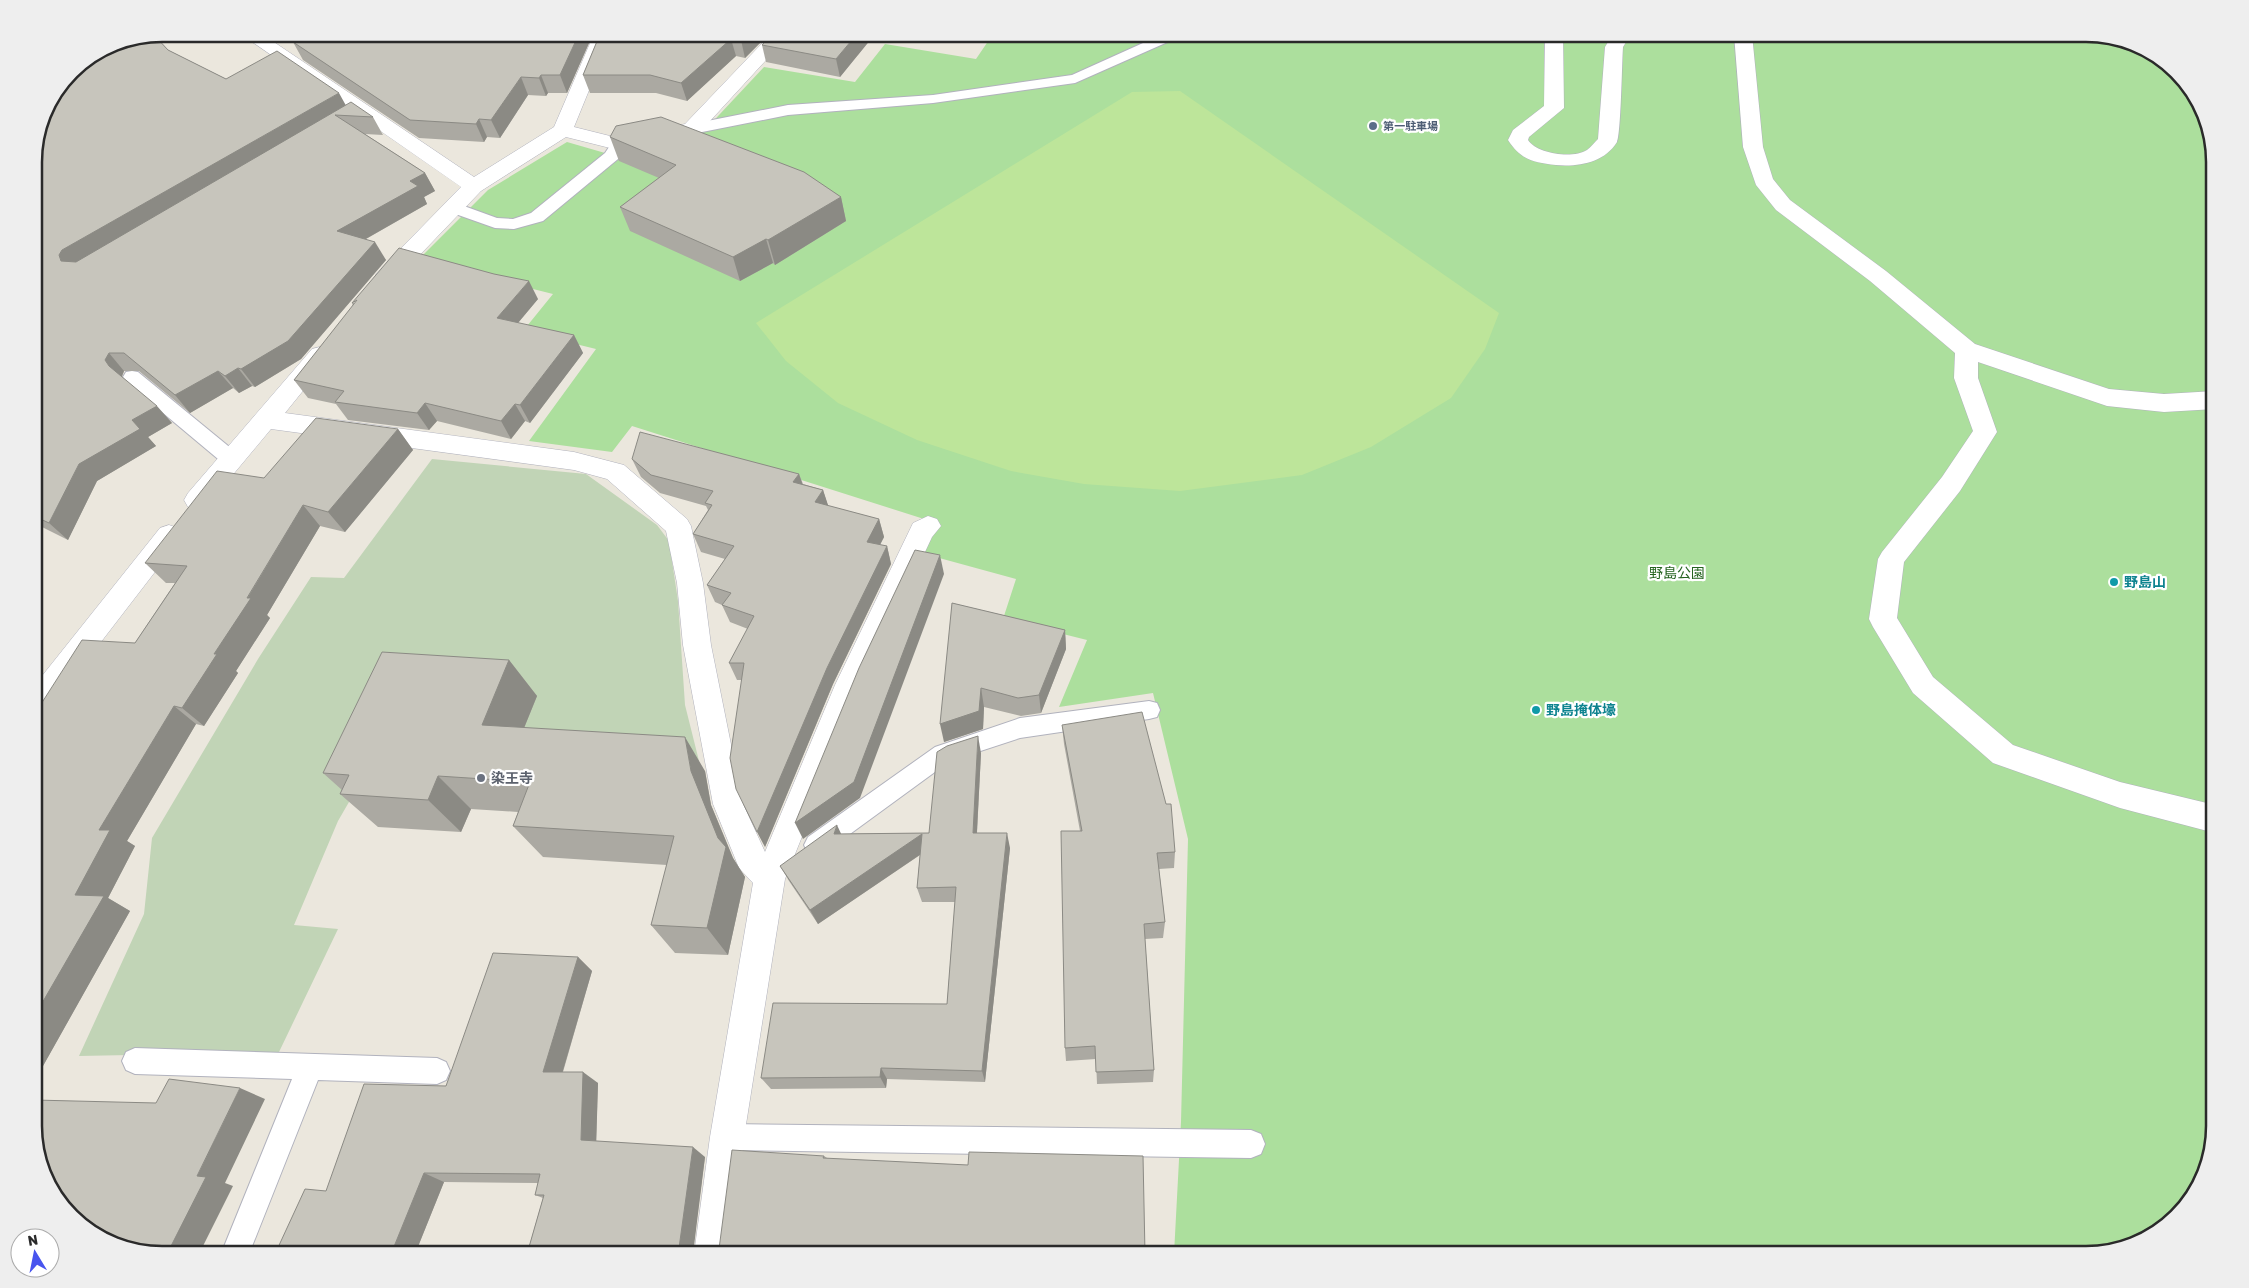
<svg xmlns="http://www.w3.org/2000/svg" width="2249" height="1288" font-family="Rubik,'Noto Sans JP',sans-serif">
  <style>
    .green { fill: #acdf9d }
    .cemetery { fill: #c1d4b6 }
    .pitch { fill: #bde59a }
    .lines { fill: none; stroke-linecap: round; stroke-linejoin: round }
    .lane-casing { stroke: #b1b2bd; stroke-width: 2 }
    .street-casing { stroke: #b1b2bd; stroke-width: 1 }
    .lane { fill: #fff; fill-rule: evenodd }
    .street { fill: #fff; fill-rule: evenodd }
    .wall { fill: #aba9a2 }
    .shaded-wall { fill: #8b8a84 }
    .building { fill: #c7c5bc; stroke: #8b8a84 }
    .service-dot { fill: #5c6f8a; stroke: #fff; stroke-width: 2 }
    .culture-dot { fill: #0f9aa8; stroke: #fff; stroke-width: 2 }
    .worship-dot { fill: #6b7280; stroke: #fff; stroke-width: 2 }
    .labels { text-anchor: middle; stroke-width: 4.5; stroke-linejoin: round; paint-order: stroke }
    .far-service-label { font-size: 11px; font-weight: bold; fill: #4e5e75; stroke: #fff; text-anchor: start }
    .park-label { font-size: 14px; fill: #25631f; stroke: #fff }
    .culture-label { font-size: 14px; font-weight: bold; fill: #0d838f; stroke: #fff; text-anchor: start }
    .worship-label { font-size: 14px; font-weight: bold; fill: #5b616d; stroke: #fff; text-anchor: start }
    .rim { fill: none; stroke: #2a2a2a; stroke-width: 2.5 }
  </style>
  <rect width="100%" height="100%" fill="#ebe7dd"/>
  <polygon class="green" points="993,34 2086,34 2150,51 2194,91 2215,155 2215,1125 2198,1189 2151,1237 2086,1254 1174,1254 1181,1122 1188,839 1153,693 1059,707 1087,640 1003,619 1016,579 921,553 924,519 632,426 612,452 529,441 596,349 523,331 553,294 418,260 488,190 567,142 605,153 704,131 764,67 855,82 885,44 976,59"/>
  <polygon class="cemetery" points="432,459 586,474 657,525 669,541 678,601 685,705 699,761 698,771 618,765 415,688 338,821 294,925 338,929 279,1052 79,1056 144,914 152,838 258,659 311,577 344,578"/>
  <polygon class="pitch" points="1180,91 1499,313 1485,349 1451,398 1371,447 1302,475 1180,491 1084,484 1011,471 917,440 838,403 786,361 756,323 1132,92"/>
  <g class="lines">
    <g class="lane-casing">
      <g id="lane">
        <polygon points="1163,34 1181,34 1179,37 1075,83 933,103 788,115 692,134 684,129 692,124 788,105 933,95 1072,75"/>
        <polygon points="618,139 626,144 618,159 543,221 514,229 495,228 447,211 445,207 447,203 453,202 497,218 513,219 531,213 605,153 613,141"/>
        <polygon points="132,371 138,372 238,454 241,459 238,464 231,466 224,464 126,382 123,377 126,372"/>
        <polygon points="1149,701 1157,703 1160,710 1157,717 1149,719 1020,738 950,761 824,853 816,856 808,853 804,845 808,837 935,747 1020,718"/>
        <polygon points="135,1048 437,1058 446,1062 450,1071 446,1080 437,1084 318,1080 249,1254 221,1254 292,1079 135,1074 126,1070 122,1061 126,1052"/>
        <polygon points="727,1124 1251,1130 1261,1134 1265,1144 1261,1154 1251,1158 727,1150 717,1147 714,1137 717,1127"/>
      </g>
    </g>
    <g class="street-casing">
      <g id="street">
        <polygon points="241,34 262,34 474,177 554,127 594,34 612,34 574,127 618,138 685,124 771,34 790,34 699,133 618,150 566,137 481,191 393,283 385,285 377,283 374,278 377,273 461,187"/>
        <path d="M1545 34H1563L1564 108 1529 137 1528 140C1537 154 1573 159 1587 150 1591 147 1595 142 1598 139L1605 47 1613 34H1631L1623 47C1622 62 1621 134 1617 142 1604 163 1578 167 1556 165 1533 162 1521 160 1508 140L1513 130 1544 106Z"/>
        <polygon points="1734,34 1752,34 1763,147 1773,179 1790,200 1886,271 1975,344 2109,389 2164,394 2215,391 2215,409 2164,412 2107,406 1978,362 1978,378 1997,432 1960,491 1904,562 1897,618 1933,677 2013,745 2120,782 2215,805 2215,833 2120,808 1993,763 1913,693 1873,627 1869,619 1878,559 1882,552 1942,477 1973,431 1954,378 1955,353 1870,281 1776,210 1756,185 1743,147"/>
        <polygon points="320,347 328,349 332,355 285,413 574,452 624,465 687,519 691,526 703,583 711,645 743,804 765,852 835,685 913,523 928,516 937,519 941,526 932,537 863,685 785,879 744,1137 730,1254 694,1254 710,1137 753,883 739,868 713,804 683,645 677,583 666,531 607,479 574,470 271,429 206,507 197,510 188,507 184,500 188,493 312,349"/>
        <polygon points="169,525 178,528 182,535 178,542 44,716 34,719 34,686 160,528"/>
      </g>
    </g>
    <use href="#lane" class="lane"/>
    <use href="#street" class="street"/>
  </g>
  <g class="wall">
    <polygon points="593,34 567,93 548,93 546,96 528,95 500,138 487,137 484,142 419,138 303,60 293,42"/>
    <polygon points="600,34 769,34 745,58 736,56 687,101 656,93 590,93 583,75"/>
    <polygon points="875,34 840,77 766,62 762,45"/>
    <polygon points="168,50 226,79 345,105 373,117 383,135 365,134 425,173 435,191 424,197 427,204 366,239 386,260 301,359 255,387 252,386 239,393 233,388 190,413 139,371 124,371 122,377 172,423 148,437 156,446 97,481 68,540 34,523 34,155"/>
    <polygon points="610,137 841,197 846,221 775,265 773,263 740,281 630,231 620,207 659,178 619,161"/>
    <polygon points="538,299 518,323 574,335 583,353 530,423 525,421 511,439 437,421 429,430 348,420 336,404 308,398 294,380 353,306 352,303"/>
    <polygon points="398,429 413,450 345,532 320,526 267,615 270,618 236,671 238,673 204,726 196,724 127,841 135,846 108,898 130,911 34,1082 34,715 135,643 175,583 166,583 145,563 264,478"/>
    <polygon points="632,459 799,474 803,484 823,490 828,506 879,519 884,537 880,545 887,546 891,564 833,684 765,847 742,680 737,680 729,663 748,629 730,622 722,605 715,602 707,585 725,559 701,552 693,534 708,510 706,506 660,493 641,477"/>
    <polygon points="952,603 1065,630 1066,649 1041,713 1021,716 984,707 983,729 944,742"/>
    <polygon points="509,660 537,696 524,728 705,771 711,805 733,858 745,877 728,955 675,953 651,925 667,865 543,857 513,826 518,812 471,809 461,832 378,827 340,794 342,790 323,773"/>
    <polygon points="1062,725 1175,852 1174,868 1159,869 1165,922 1163,938 1145,939 1154,1070 1153,1082 1097,1084 1096,1059 1066,1061 1065,1048 1080,831 1064,744"/>
    <polygon points="981,753 977,833 1010,848 985,1082 887,1079 886,1088 771,1089 761,1078 947,1004 955,902 922,902 917,888 920,855 818,924 789,881 780,866 841,834 929,833"/>
    <polygon points="578,957 592,971 563,1072 598,1083 596,1141 705,1157 693,1248 719,1249 824,1156 827,1158 1145,1254 527,1254 543,1198 535,1195 538,1183 444,1182 415,1254 275,1254 326,1191 446,1086"/>
  </g>
  <g class="shaded-wall">
    <polygon points="579,34 593,34 567,93 560,75"/>
    <polygon points="747,34 769,34 745,58 741,40"/>
    <polygon points="857,34 875,34 840,77 836,59"/>
    <polygon points="731,39 736,56 687,101 681,83"/>
    <polygon points="541,75 548,93 546,96 539,78"/>
    <polygon points="521,77 528,95 500,138 491,120"/>
    <polygon points="339,93 349,111 335,115 74,273 61,261 59,255 62,250"/>
    <polygon points="479,119 487,137 484,142 476,124"/>
    <polygon points="425,173 435,191 424,197 427,204 348,249 337,231 410,181"/>
    <polygon points="841,197 846,221 775,265 768,240"/>
    <polygon points="766,239 773,263 740,281 733,257"/>
    <polygon points="375,242 386,260 301,359 255,387 241,369"/>
    <polygon points="529,281 538,299 507,336 497,318"/>
    <polygon points="574,335 583,353 530,423 520,405"/>
    <polygon points="109,353 124,371 121,378 109,366 105,360"/>
    <polygon points="238,368 252,386 239,393 225,376"/>
    <polygon points="218,371 233,388 190,413 175,395"/>
    <polygon points="425,403 437,421 429,430 417,413"/>
    <polygon points="515,404 525,421 511,439 501,421"/>
    <polygon points="157,406 172,423 148,437 156,446 97,481 68,540 49,523 79,464 132,420"/>
    <polygon points="398,429 413,450 345,532 328,512"/>
    <polygon points="799,474 805,492 793,482"/>
    <polygon points="823,490 829,508 815,502"/>
    <polygon points="303,505 320,526 267,615 270,618 236,671 238,673 204,726 182,708"/>
    <polygon points="879,519 884,537 872,560 867,542"/>
    <polygon points="887,546 891,564 833,684 765,847 757,832 827,668"/>
    <polygon points="940,555 944,574 860,798 803,839 795,823"/>
    <polygon points="1065,630 1066,649 1041,713 1039,695"/>
    <polygon points="509,660 537,696 511,760 482,725"/>
    <polygon points="981,688 984,707 983,729 944,742 940,724"/>
    <polygon points="174,706 196,724 127,841 135,846 108,898 130,911 34,1082 34,1017 75,895 99,830"/>
    <polygon points="978,736 981,753 976,849 973,833"/>
    <polygon points="685,737 705,771 711,805 733,858 745,877 728,955 707,928 691,771"/>
    <polygon points="438,776 471,809 461,832 428,800"/>
    <polygon points="837,825 844,840 834,834"/>
    <polygon points="1007,833 1010,848 985,1082 982,1071"/>
    <polygon points="922,834 927,850 818,924 810,910"/>
    <polygon points="578,957 592,971 559,1084 543,1072"/>
    <polygon points="881,1068 887,1079 886,1088 880,1077"/>
    <polygon points="583,1072 598,1083 596,1150 581,1140"/>
    <polygon points="240,1088 265,1099 225,1183 233,1186 199,1254 167,1254 197,1176"/>
    <polygon points="693,1147 705,1157 693,1254 679,1248"/>
    <polygon points="424,1173 444,1182 415,1254 391,1254"/>
  </g>
  <g class="building">
    <polygon points="307,34 579,34 560,75 541,75 539,78 521,77 491,120 479,119 476,124 410,120 293,42"/>
    <polygon points="600,34 747,34 741,40 731,39 681,83 650,75 583,75"/>
    <polygon points="772,34 857,34 836,59 762,45"/>
    <polygon points="154,35 168,50 226,79 277,51 339,93 62,250 59,255 61,261 76,262 351,102 373,117 335,115 425,173 410,181 418,186 337,231 375,242 288,341 241,369 238,368 225,376 218,371 175,395 124,353 109,353 105,360 109,366 157,406 132,420 140,429 79,464 49,523 34,516 34,155 44,113 72,71 114,43"/>
    <polygon points="661,117 804,172 841,197 768,240 766,239 733,257 620,207 676,165 610,137 616,126"/>
    <polygon points="399,248 494,274 529,281 497,318 574,335 520,405 515,404 501,421 425,403 417,413 335,402 344,391 294,380 357,300 352,303"/>
    <polygon points="316,418 398,429 328,512 303,505 247,598 251,598 214,654 217,654 182,708 174,706 99,830 110,830 75,895 104,896 34,1017 34,715 82,640 135,643 187,566 145,563 217,471 264,478"/>
    <polygon points="640,432 799,474 793,482 823,490 815,502 879,519 867,542 887,546 827,668 757,832 736,789 730,758 744,663 729,663 754,616 722,605 731,593 707,585 734,546 693,534 712,505 705,503 713,491 651,475 632,459"/>
    <polygon points="915,550 940,555 854,782 795,823 859,668"/>
    <polygon points="952,603 1065,630 1039,695 1018,698 981,688 979,711 940,724"/>
    <polygon points="382,652 509,660 482,725 685,737 691,771 718,838 726,847 707,928 651,925 674,836 513,826 530,782 438,776 428,800 340,794 349,775 323,773"/>
    <polygon points="1142,712 1166,804 1171,804 1175,852 1157,853 1165,922 1144,924 1154,1070 1096,1072 1095,1046 1065,1048 1061,831 1082,831 1062,725"/>
    <polygon points="978,736 973,833 1007,833 982,1071 881,1068 880,1077 761,1078 773,1003 947,1004 956,887 917,888 922,834 810,910 780,866 837,825 834,834 929,833 937,752 947,746"/>
    <polygon points="493,953 578,957 543,1072 583,1072 581,1140 693,1147 679,1248 719,1249 732,1150 824,1156 823,1158 968,1165 969,1152 1143,1156 1145,1254 527,1254 544,1195 535,1195 540,1174 424,1173 391,1254 275,1254 305,1189 326,1191 364,1084 446,1086"/>
    <polygon points="169,1079 240,1088 197,1176 206,1177 167,1254 163,1254 99,1237 51,1190 34,1133 34,1100 156,1103"/>
  </g>
  <circle class="service-dot" cx="1373" cy="126" r="5"/>
  <g class="culture-dot">
    <circle cx="2114" cy="582" r="5"/>
    <circle cx="1536" cy="710" r="5"/>
  </g>
  <circle class="worship-dot" cx="481" cy="778" r="5"/>
  <g class="labels">
    <g class="far-service-label">
      <text x="1383" y="130">第一駐車場</text>
    </g>
    <g class="park-label">
      <text x="1677" y="578">野島公園</text>
    </g>
    <g class="culture-label">
      <text x="2124" y="587">野島山</text>
      <text x="1546" y="715">野島掩体壕</text>
    </g>
    <g class="worship-label">
      <text x="491" y="783">染王寺</text>
    </g>
  </g>
  <path d="M0 0H2249V1288H0ZM162 42H2086A120 120 0 0 1 2206 162V1126A120 120 0 0 1 2086 1246H162A120 120 0 0 1 42 1126V162A120 120 0 0 1 162 42Z" fill="#eee" fill-rule="evenodd"/>
  <path class="rim" d="M162 42H2086A120 120 0 0 1 2206 162V1126A120 120 0 0 1 2086 1246H162A120 120 0 0 1 42 1126V162A120 120 0 0 1 162 42Z"/>
  <g transform="translate(35 1253) rotate(350)"><circle r="24" fill="#ffffff" stroke="#aaaaaa"/>
  <path d="M0-4L9 19L0 12L-9 19Z" fill="#4854ee"/>
  <text y="-8" font-size="14" font-weight="bold" text-anchor="middle" fill="#2a2a2a">N</text>
  </g>
</svg>
